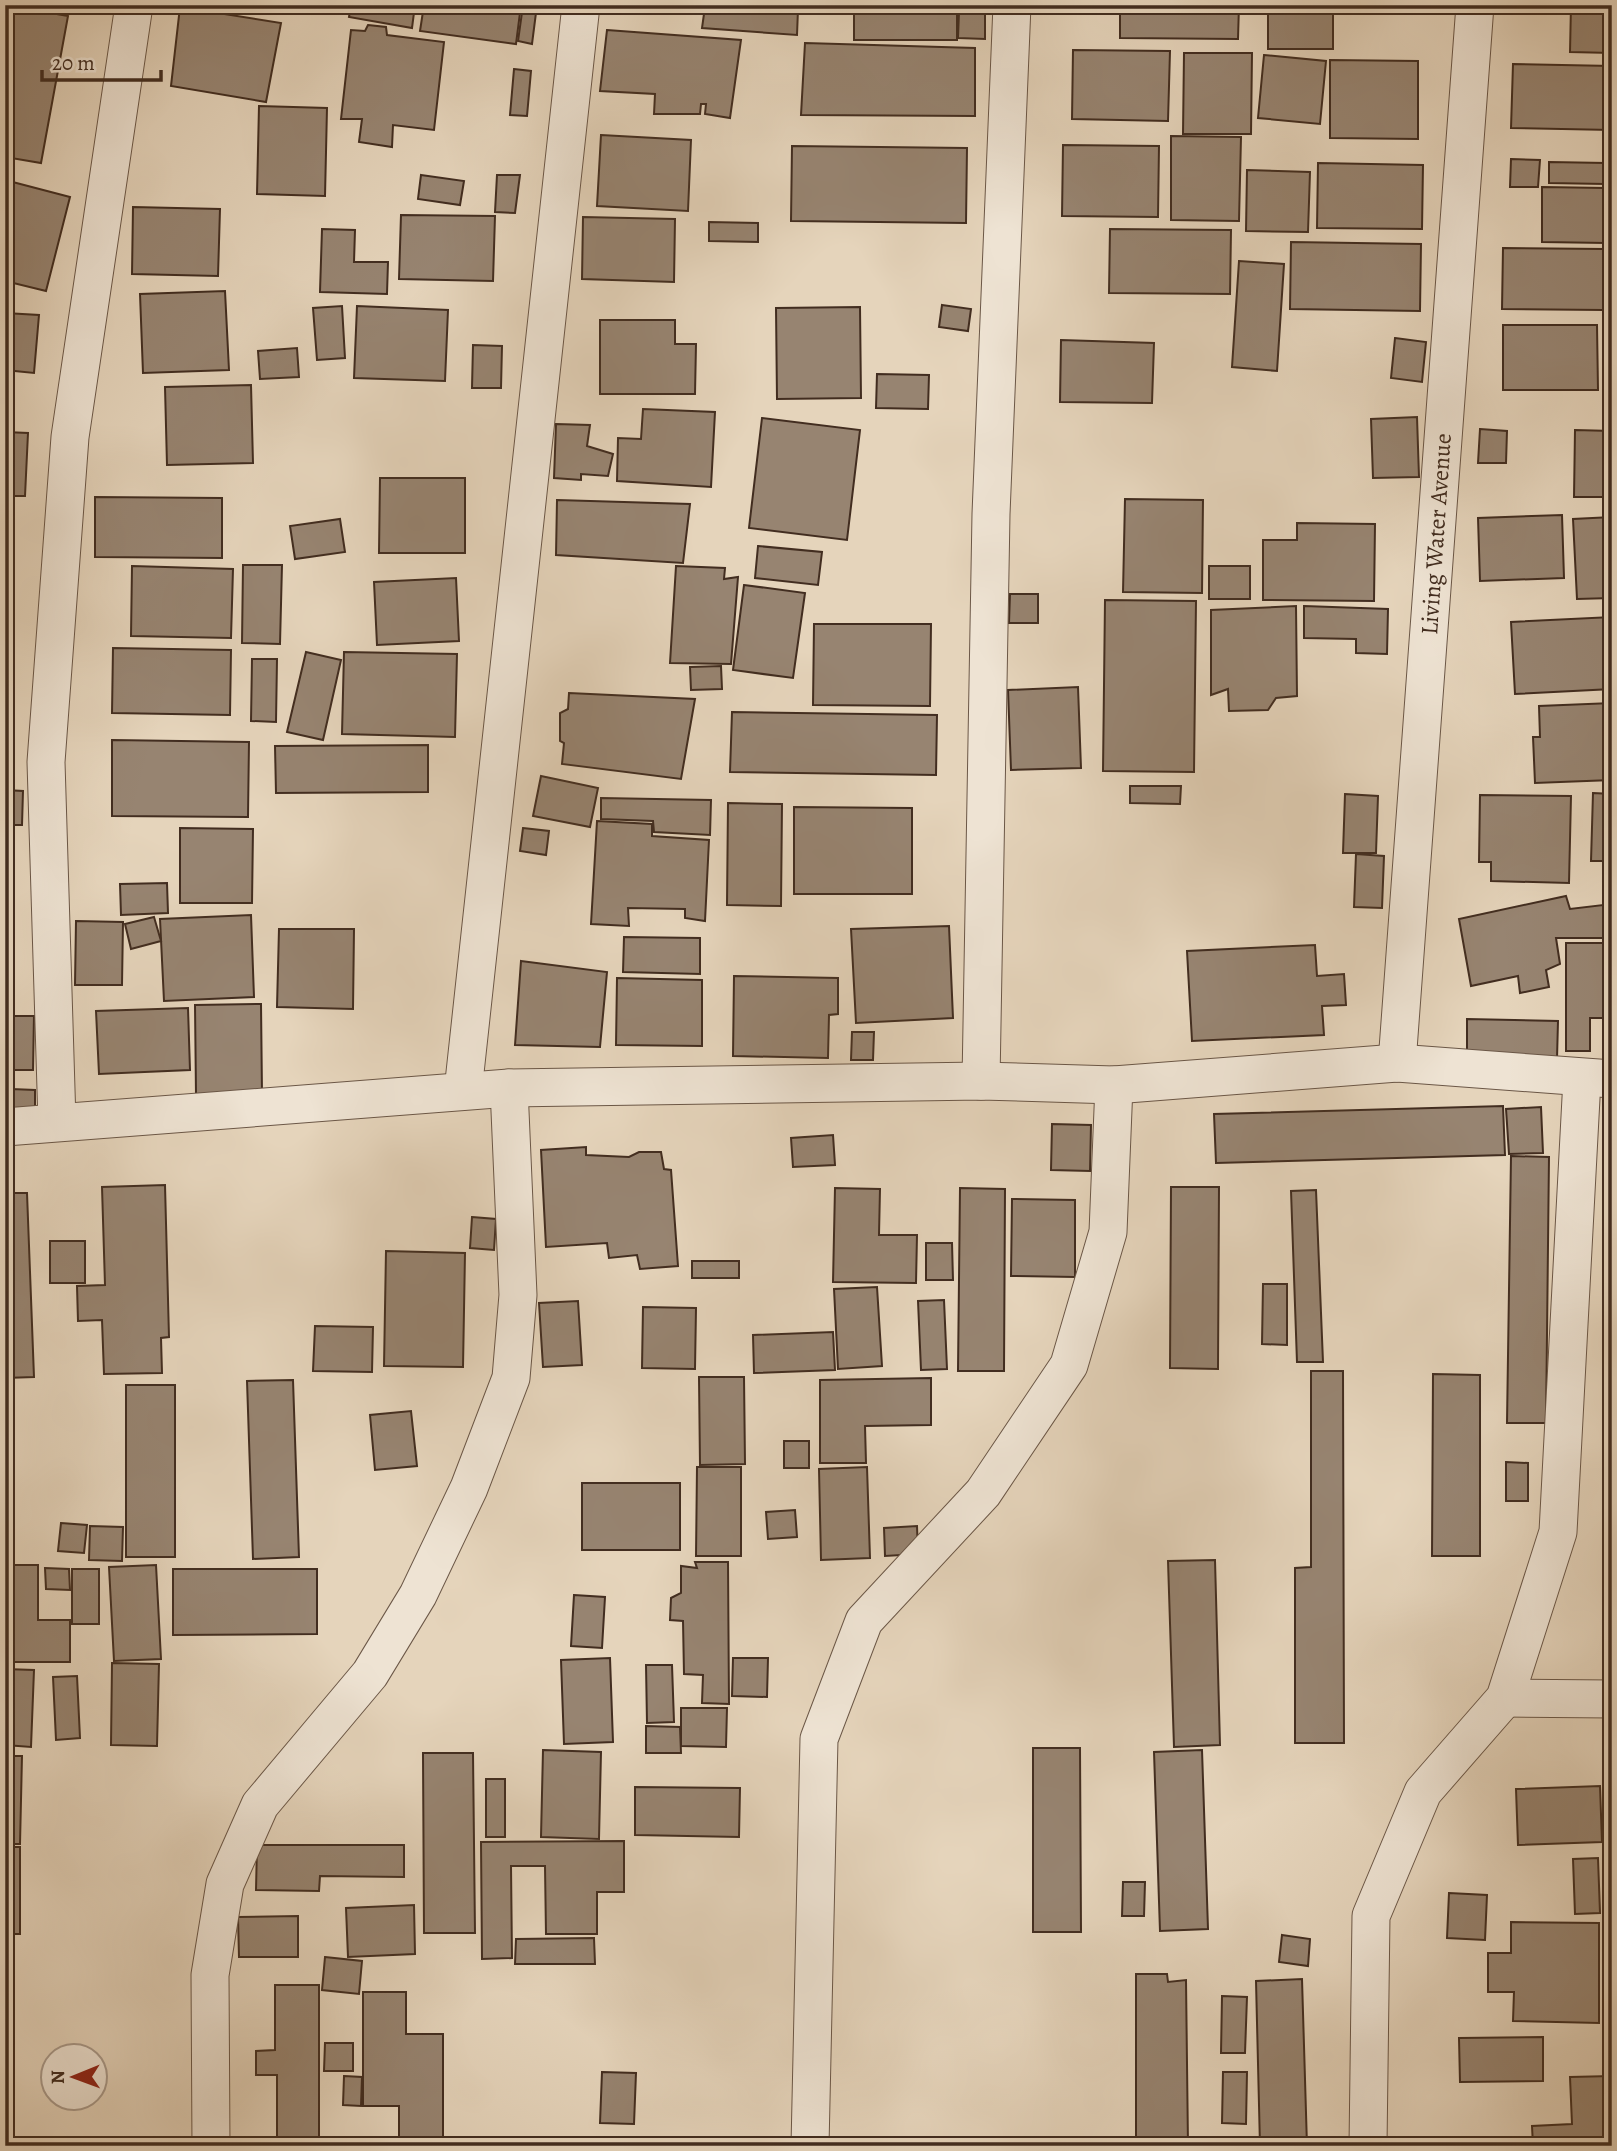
<svg xmlns="http://www.w3.org/2000/svg" width="1617" height="2151" font-family="Alegreya,serif">
  <style>
    .building { fill: #978471; stroke: #422d20; stroke-width: 2 }
    .lines { fill: none; stroke-linecap: round; stroke-linejoin: round }
    .street-casing { stroke: #6b5747; stroke-width: 39 }
    .street { stroke: #eee3d3; stroke-width: 37 }
    .labels { text-anchor: middle; stroke-width: 6; stroke-linejoin: round; paint-order: stroke }
    .street-label { font-size: 24px; fill: #422d20; stroke: #eee3d3 }
  </style>
  <rect width="100%" height="100%" fill="#e5d4bb"/>
  <filter id="stains"><feTurbulence type="fractalNoise" baseFrequency=".00286" numOctaves="4"/><feColorMatrix values="0 0 0 0 .2 0 0 0 0 .09 0 0 0 0 .02 0 0 0 .5 -.17"/></filter>
  <radialGradient id="worn" r=".72"><stop offset=".6" stop-color="#630" stop-opacity="0"/><stop offset="1" stop-color="#630" stop-opacity=".3"/></radialGradient>
  <g class="building">
    <polygon points="5,5 68,16 41,163 5,157"/>
    <polygon points="351,5 415,5 412,28 349,17"/>
    <polygon points="424,5 521,5 516,44 420,31"/>
    <polygon points="523,5 537,5 532,44 518,41"/>
    <polygon points="690,5 798,9 797,35 702,28 704,14 689,11"/>
    <rect x="854" y="5" width="103" height="35"/>
    <polygon points="1120,5 1239,5 1238,39 1120,38"/>
    <rect x="1268" y="5" width="65" height="44"/>
    <polygon points="1571,5 1612,5 1612,53 1570,52"/>
    <polygon points="180,7 281,23 266,102 171,86"/>
    <polygon points="959,12 985,12 985,39 958,38"/>
    <polygon points="368,25 386,27 387,35 444,42 434,130 393,125 392,147 359,142 362,119 341,119 351,30 365,31"/>
    <polygon points="607,30 741,40 730,118 705,114 706,104 701,104 700,114 654,114 655,94 600,91"/>
    <polygon points="805,43 975,48 975,116 801,115"/>
    <polygon points="1073,50 1170,51 1168,121 1072,119"/>
    <polygon points="1184,53 1252,53 1251,134 1183,134"/>
    <polygon points="1264,55 1326,61 1320,124 1258,118"/>
    <polygon points="1330,60 1418,61 1418,139 1330,138"/>
    <polygon points="1513,64 1612,66 1612,130 1511,128"/>
    <polygon points="514,69 531,71 527,116 510,115"/>
    <polygon points="259,106 327,108 325,196 257,194"/>
    <polygon points="601,135 691,140 688,211 597,206"/>
    <polygon points="1171,136 1241,137 1239,221 1171,220"/>
    <polygon points="1063,145 1159,146 1158,217 1062,216"/>
    <polygon points="792,146 967,148 966,223 791,221"/>
    <polygon points="1511,159 1540,160 1538,187 1510,187"/>
    <polygon points="1549,162 1606,163 1605,184 1549,183"/>
    <polygon points="1318,163 1423,165 1422,229 1317,228"/>
    <polygon points="1247,170 1310,172 1308,232 1246,231"/>
    <polygon points="421,175 464,181 460,205 418,199"/>
    <polygon points="497,175 520,175 515,213 495,212"/>
    <polygon points="5,180 70,197 46,291 5,281"/>
    <polygon points="1542,187 1606,188 1606,243 1542,242"/>
    <polygon points="133,207 220,209 218,276 132,274"/>
    <polygon points="401,215 495,216 493,281 399,279"/>
    <polygon points="583,217 675,219 674,282 582,279"/>
    <polygon points="709,222 758,223 758,242 709,241"/>
    <polygon points="322,229 355,230 354,262 388,262 387,294 320,292"/>
    <polygon points="1110,229 1231,230 1230,294 1109,293"/>
    <polygon points="1291,242 1421,244 1420,311 1290,309"/>
    <polygon points="1503,248 1604,249 1603,310 1502,309"/>
    <polygon points="1239,261 1284,264 1277,371 1232,367"/>
    <polygon points="225,291 229,370 143,373 140,294"/>
    <polygon points="942,305 971,309 968,331 939,327"/>
    <polygon points="342,306 345,358 317,360 313,308"/>
    <polygon points="357,306 448,310 445,381 354,378"/>
    <polygon points="860,307 861,398 777,399 776,308"/>
    <polygon points="5,313 39,315 34,373 5,370"/>
    <polygon points="600,320 675,320 675,344 696,344 695,394 600,394"/>
    <polygon points="1503,325 1597,325 1598,390 1503,390"/>
    <polygon points="1395,338 1426,342 1422,382 1391,378"/>
    <polygon points="1061,340 1154,343 1152,403 1060,402"/>
    <polygon points="473,345 502,346 501,388 472,388"/>
    <polygon points="297,348 299,377 260,379 258,351"/>
    <polygon points="877,374 929,375 928,409 876,408"/>
    <polygon points="251,385 253,463 167,465 165,387"/>
    <polygon points="643,409 715,412 711,487 617,481 618,438 641,439"/>
    <polygon points="1417,417 1419,477 1373,478 1371,419"/>
    <polygon points="762,418 860,430 847,540 749,528"/>
    <polygon points="556,424 590,425 587,446 613,454 608,476 581,474 581,480 554,478"/>
    <polygon points="1480,429 1507,431 1506,463 1478,463"/>
    <polygon points="1575,430 1612,431 1612,497 1574,497"/>
    <polygon points="5,432 28,433 25,496 5,496"/>
    <polygon points="380,478 465,478 465,553 379,553"/>
    <polygon points="95,497 222,498 222,558 95,557"/>
    <polygon points="1125,499 1203,500 1202,593 1123,592"/>
    <polygon points="557,500 690,504 683,563 556,555"/>
    <polygon points="1562,515 1564,578 1480,581 1478,518"/>
    <polygon points="1612,517 1612,598 1577,599 1573,519"/>
    <polygon points="340,519 345,552 295,559 290,526"/>
    <polygon points="1297,523 1375,524 1374,601 1263,600 1263,540 1297,540"/>
    <polygon points="758,546 822,552 818,585 755,578"/>
    <polygon points="243,565 282,565 280,644 242,643"/>
    <polygon points="132,566 233,569 231,638 131,636"/>
    <polygon points="676,566 725,568 724,579 738,577 731,664 670,663"/>
    <rect x="1209" y="566" width="41" height="33"/>
    <polygon points="456,578 459,641 377,645 374,582"/>
    <polygon points="744,585 805,593 793,678 733,670"/>
    <polygon points="1010,594 1038,594 1038,623 1009,623"/>
    <polygon points="1105,600 1196,601 1194,772 1103,771"/>
    <polygon points="1296,606 1297,696 1276,698 1268,710 1229,711 1228,689 1211,695 1211,610"/>
    <polygon points="1304,606 1388,609 1387,654 1356,653 1356,639 1304,638"/>
    <polygon points="1612,617 1612,689 1515,694 1511,622"/>
    <polygon points="814,624 931,624 930,706 813,705"/>
    <polygon points="113,648 231,650 230,715 112,713"/>
    <polygon points="306,652 341,660 323,740 287,732"/>
    <polygon points="344,652 457,654 455,737 342,734"/>
    <polygon points="5,654 10,654 12,699 5,700"/>
    <polygon points="252,659 277,659 276,722 251,721"/>
    <polygon points="721,666 722,689 691,690 690,667"/>
    <polygon points="1078,687 1081,768 1011,770 1008,690"/>
    <polygon points="569,693 695,699 681,779 562,764 564,743 560,741 560,713 568,709"/>
    <polygon points="1612,703 1612,780 1535,783 1533,737 1540,737 1539,706"/>
    <polygon points="732,712 937,715 936,775 730,772"/>
    <polygon points="112,740 249,742 248,817 112,816"/>
    <polygon points="428,745 428,792 276,793 275,746"/>
    <polygon points="541,776 598,788 590,827 533,816"/>
    <polygon points="1130,786 1181,786 1180,804 1130,803"/>
    <polygon points="5,790 23,791 22,825 5,825"/>
    <polygon points="1593,793 1612,794 1612,861 1591,861"/>
    <polygon points="1345,794 1378,796 1376,853 1343,853"/>
    <polygon points="1480,795 1571,796 1569,883 1491,881 1491,862 1479,862"/>
    <polygon points="601,798 711,800 710,835 654,832 653,821 601,819"/>
    <polygon points="728,803 782,804 781,906 727,905"/>
    <polygon points="794,807 912,808 912,894 794,894"/>
    <polygon points="597,821 652,824 652,836 709,840 705,921 685,918 685,909 628,908 629,926 591,924"/>
    <polygon points="180,828 253,829 252,903 180,903"/>
    <polygon points="523,828 549,831 546,855 520,851"/>
    <polygon points="1356,854 1384,856 1382,908 1354,907"/>
    <polygon points="5,864 9,865 12,896 5,897"/>
    <polygon points="167,883 168,913 121,915 120,884"/>
    <polygon points="1566,896 1570,909 1603,905 1607,938 1556,938 1560,964 1546,970 1549,987 1520,993 1518,976 1471,986 1459,919"/>
    <polygon points="251,915 254,997 164,1001 160,919"/>
    <polygon points="154,917 161,941 131,949 125,924"/>
    <polygon points="76,921 123,922 122,985 75,985"/>
    <polygon points="949,926 953,1018 856,1023 851,929"/>
    <polygon points="279,929 354,929 353,1009 277,1007"/>
    <polygon points="624,937 700,938 700,974 623,972"/>
    <polygon points="1566,943 1612,943 1612,1018 1590,1018 1590,1051 1566,1051"/>
    <polygon points="1315,945 1317,976 1344,974 1346,1005 1322,1006 1324,1035 1192,1041 1187,951"/>
    <polygon points="521,961 607,972 600,1047 515,1045"/>
    <polygon points="734,976 838,978 838,1014 829,1015 828,1058 733,1056"/>
    <polygon points="617,978 702,980 702,1046 616,1045"/>
    <polygon points="261,1004 262,1094 196,1094 195,1005"/>
    <polygon points="188,1008 190,1070 99,1074 96,1011"/>
    <polygon points="5,1016 34,1016 33,1070 5,1070"/>
    <polygon points="1467,1019 1558,1021 1557,1059 1467,1058"/>
    <polygon points="852,1032 874,1032 873,1060 851,1060"/>
    <polygon points="11,1089 35,1090 35,1115 10,1115"/>
    <polygon points="1503,1106 1505,1155 1216,1163 1214,1114"/>
    <polygon points="1541,1107 1543,1153 1509,1154 1506,1109"/>
    <polygon points="1052,1124 1091,1125 1090,1171 1051,1170"/>
    <polygon points="833,1135 835,1165 793,1167 791,1138"/>
    <polygon points="586,1147 586,1155 629,1157 639,1152 661,1152 664,1169 671,1170 678,1266 640,1269 637,1255 609,1258 607,1243 546,1247 541,1150"/>
    <polygon points="1511,1156 1549,1157 1546,1423 1507,1423"/>
    <polygon points="165,1185 169,1337 161,1338 162,1373 104,1374 102,1320 78,1321 77,1286 105,1285 102,1187"/>
    <polygon points="1171,1187 1219,1187 1218,1369 1170,1368"/>
    <polygon points="835,1188 880,1189 879,1235 917,1235 916,1283 833,1282"/>
    <polygon points="960,1188 1005,1189 1004,1371 958,1371"/>
    <polygon points="1316,1190 1323,1362 1297,1362 1291,1191"/>
    <polygon points="5,1193 27,1193 34,1377 5,1378"/>
    <polygon points="1012,1199 1075,1200 1075,1277 1011,1276"/>
    <polygon points="472,1217 496,1219 494,1250 470,1248"/>
    <rect x="50" y="1241" width="35" height="42"/>
    <polygon points="926,1243 952,1243 953,1280 926,1280"/>
    <polygon points="386,1251 465,1253 463,1367 384,1366"/>
    <rect x="692" y="1261" width="47" height="17"/>
    <polygon points="1263,1284 1287,1284 1287,1345 1262,1344"/>
    <polygon points="877,1287 882,1366 838,1369 834,1289"/>
    <polygon points="944,1300 947,1369 921,1370 918,1301"/>
    <polygon points="578,1301 582,1365 543,1367 539,1303"/>
    <polygon points="643,1307 696,1308 695,1369 642,1368"/>
    <polygon points="315,1326 373,1327 372,1372 313,1371"/>
    <polygon points="833,1332 835,1370 754,1373 753,1335"/>
    <polygon points="1311,1371 1343,1371 1344,1743 1295,1743 1295,1568 1311,1567"/>
    <polygon points="1433,1374 1480,1375 1480,1556 1432,1556"/>
    <polygon points="699,1377 744,1377 745,1464 700,1465"/>
    <polygon points="931,1378 931,1425 865,1426 866,1463 820,1463 820,1380"/>
    <polygon points="293,1380 299,1557 253,1559 247,1381"/>
    <rect x="126" y="1385" width="49" height="172"/>
    <polygon points="411,1411 417,1466 375,1470 370,1415"/>
    <rect x="784" y="1441" width="25" height="27"/>
    <polygon points="1506,1462 1528,1463 1528,1501 1506,1501"/>
    <polygon points="697,1467 741,1467 741,1556 696,1556"/>
    <polygon points="867,1467 870,1558 821,1560 819,1469"/>
    <rect x="582" y="1483" width="98" height="67"/>
    <polygon points="795,1510 797,1537 768,1539 766,1512"/>
    <polygon points="61,1523 87,1525 84,1553 58,1551"/>
    <polygon points="90,1526 123,1527 122,1561 89,1560"/>
    <polygon points="917,1526 918,1554 885,1556 884,1528"/>
    <polygon points="1215,1560 1220,1745 1174,1747 1168,1561"/>
    <polygon points="695,1562 728,1562 729,1704 702,1703 703,1675 684,1674 683,1621 670,1620 671,1598 681,1593 681,1566 697,1568"/>
    <polygon points="5,1565 38,1565 38,1620 70,1620 70,1662 5,1662"/>
    <polygon points="156,1565 161,1659 114,1661 109,1567"/>
    <polygon points="45,1568 69,1569 70,1590 46,1589"/>
    <rect x="72" y="1569" width="27" height="55"/>
    <polygon points="173,1569 317,1569 317,1634 173,1635"/>
    <polygon points="574,1595 605,1597 602,1648 571,1646"/>
    <polygon points="610,1658 613,1742 564,1744 561,1660"/>
    <polygon points="733,1658 768,1658 767,1697 732,1696"/>
    <polygon points="112,1663 159,1664 157,1746 111,1745"/>
    <polygon points="646,1665 672,1665 674,1722 647,1723"/>
    <polygon points="5,1669 34,1670 31,1747 5,1745"/>
    <polygon points="77,1676 80,1738 56,1740 53,1677"/>
    <polygon points="681,1708 727,1708 726,1747 681,1746"/>
    <polygon points="646,1726 680,1727 681,1753 646,1753"/>
    <polygon points="1033,1748 1080,1748 1081,1932 1033,1932"/>
    <polygon points="543,1750 601,1752 599,1839 541,1837"/>
    <polygon points="1202,1750 1208,1929 1160,1931 1154,1752"/>
    <polygon points="423,1753 473,1753 475,1933 424,1933"/>
    <polygon points="5,1756 22,1756 20,1844 5,1844"/>
    <rect x="486" y="1779" width="19" height="58"/>
    <polygon points="1600,1786 1602,1842 1518,1845 1516,1789"/>
    <polygon points="635,1787 740,1788 739,1837 635,1835"/>
    <polygon points="624,1841 624,1892 597,1892 597,1934 546,1934 545,1866 511,1866 512,1958 482,1959 481,1842"/>
    <polygon points="257,1845 404,1845 404,1877 320,1876 319,1891 256,1890"/>
    <rect x="5" y="1847" width="15" height="87"/>
    <polygon points="1598,1858 1600,1913 1575,1914 1573,1859"/>
    <polygon points="1123,1882 1145,1882 1144,1916 1122,1916"/>
    <polygon points="1449,1893 1487,1895 1485,1940 1447,1938"/>
    <polygon points="414,1905 415,1954 348,1957 346,1908"/>
    <polygon points="298,1916 298,1957 239,1957 238,1917"/>
    <polygon points="1511,1922 1599,1923 1599,2023 1513,2021 1514,1992 1488,1992 1488,1953 1511,1953"/>
    <polygon points="1282,1935 1310,1939 1308,1966 1279,1962"/>
    <polygon points="594,1938 595,1964 515,1964 516,1939"/>
    <polygon points="325,1957 362,1961 359,1994 322,1990"/>
    <polygon points="1136,1974 1167,1974 1168,1982 1186,1980 1188,2146 1136,2146"/>
    <polygon points="1302,1979 1307,2146 1260,2146 1256,1981"/>
    <polygon points="275,1985 319,1985 319,2146 277,2146 277,2075 256,2075 256,2051 275,2050"/>
    <polygon points="363,1992 406,1992 406,2034 443,2034 443,2146 399,2146 399,2106 363,2106"/>
    <polygon points="1222,1996 1247,1997 1245,2053 1221,2053"/>
    <polygon points="1543,2037 1543,2081 1460,2082 1459,2038"/>
    <polygon points="325,2043 353,2043 353,2071 324,2071"/>
    <polygon points="602,2072 636,2073 634,2124 600,2123"/>
    <polygon points="1223,2072 1247,2072 1246,2124 1222,2123"/>
    <polygon points="344,2076 362,2077 361,2106 343,2105"/>
    <polygon points="1612,2076 1612,2146 1533,2146 1532,2126 1572,2124 1570,2077"/>
  </g>
  <g class="lines">
    <g class="street-casing">
      <g id="street">
        <polyline points="1397,1063 1475,5"/>
        <polyline points="981,1081 991,514 1012,5"/>
        <polyline points="463,1091 581,5"/>
        <polyline points="57,1122 46,762 70,437 134,5"/>
        <polyline points="5,1127 509,1088 981,1081 1114,1085 1397,1063 1612,1079"/>
        <polyline points="1505,1698 1612,1699"/>
        <polyline points="211,2146 210,1975 225,1884 260,1805 370,1674 418,1595 469,1488 511,1378 518,1295 509,1088"/>
        <polyline points="810,2146 819,1739 864,1621 983,1493 1069,1365 1108,1232 1114,1085"/>
        <polyline points="1368,2146 1371,1916 1423,1792 1505,1698 1558,1532 1582,1079"/>
      </g>
    </g>
    <use href="#street" class="street"/>
  </g>
  <g class="labels">
    <g class="street-label">
      <text transform="translate(1436 534) rotate(-86)" y="8">Living Water Avenue</text>
    </g>
  </g>
  <rect width="1617" height="2151" fill="none" stroke="#e5d4bb" stroke-width="28"/>
  <rect x="7" y="7" width="1603" height="2137" fill="none" stroke="#422d20" stroke-width="3.5"/>
  <rect x="14" y="14" width="1589" height="2123" fill="none" stroke="#422d20" stroke-width="2"/>
  <g transform="translate(74 2077) rotate(269)"><circle r="33" fill="#eee3d3" stroke="#a99a8b" stroke-width="2"/>
  <path d="M0-5L12 26L0 18L-12 26Z" fill="#8f2418"/>
  <text y="-10" font-size="19" font-weight="bold" text-anchor="middle" fill="#422d20">N</text>
  </g>
  <path d="M42 70v10h119v-10" fill="none" stroke="#422d20" stroke-width="3.5"/>
  <text x="52" y="70" font-size="21" fill="#422d20" stroke="#eee3d3" stroke-width="5" paint-order="stroke">20 m</text>
  <rect width="100%" height="100%" filter="url(#stains)"/>
  <rect width="100%" height="100%" fill="url(#worn)"/>
</svg>
